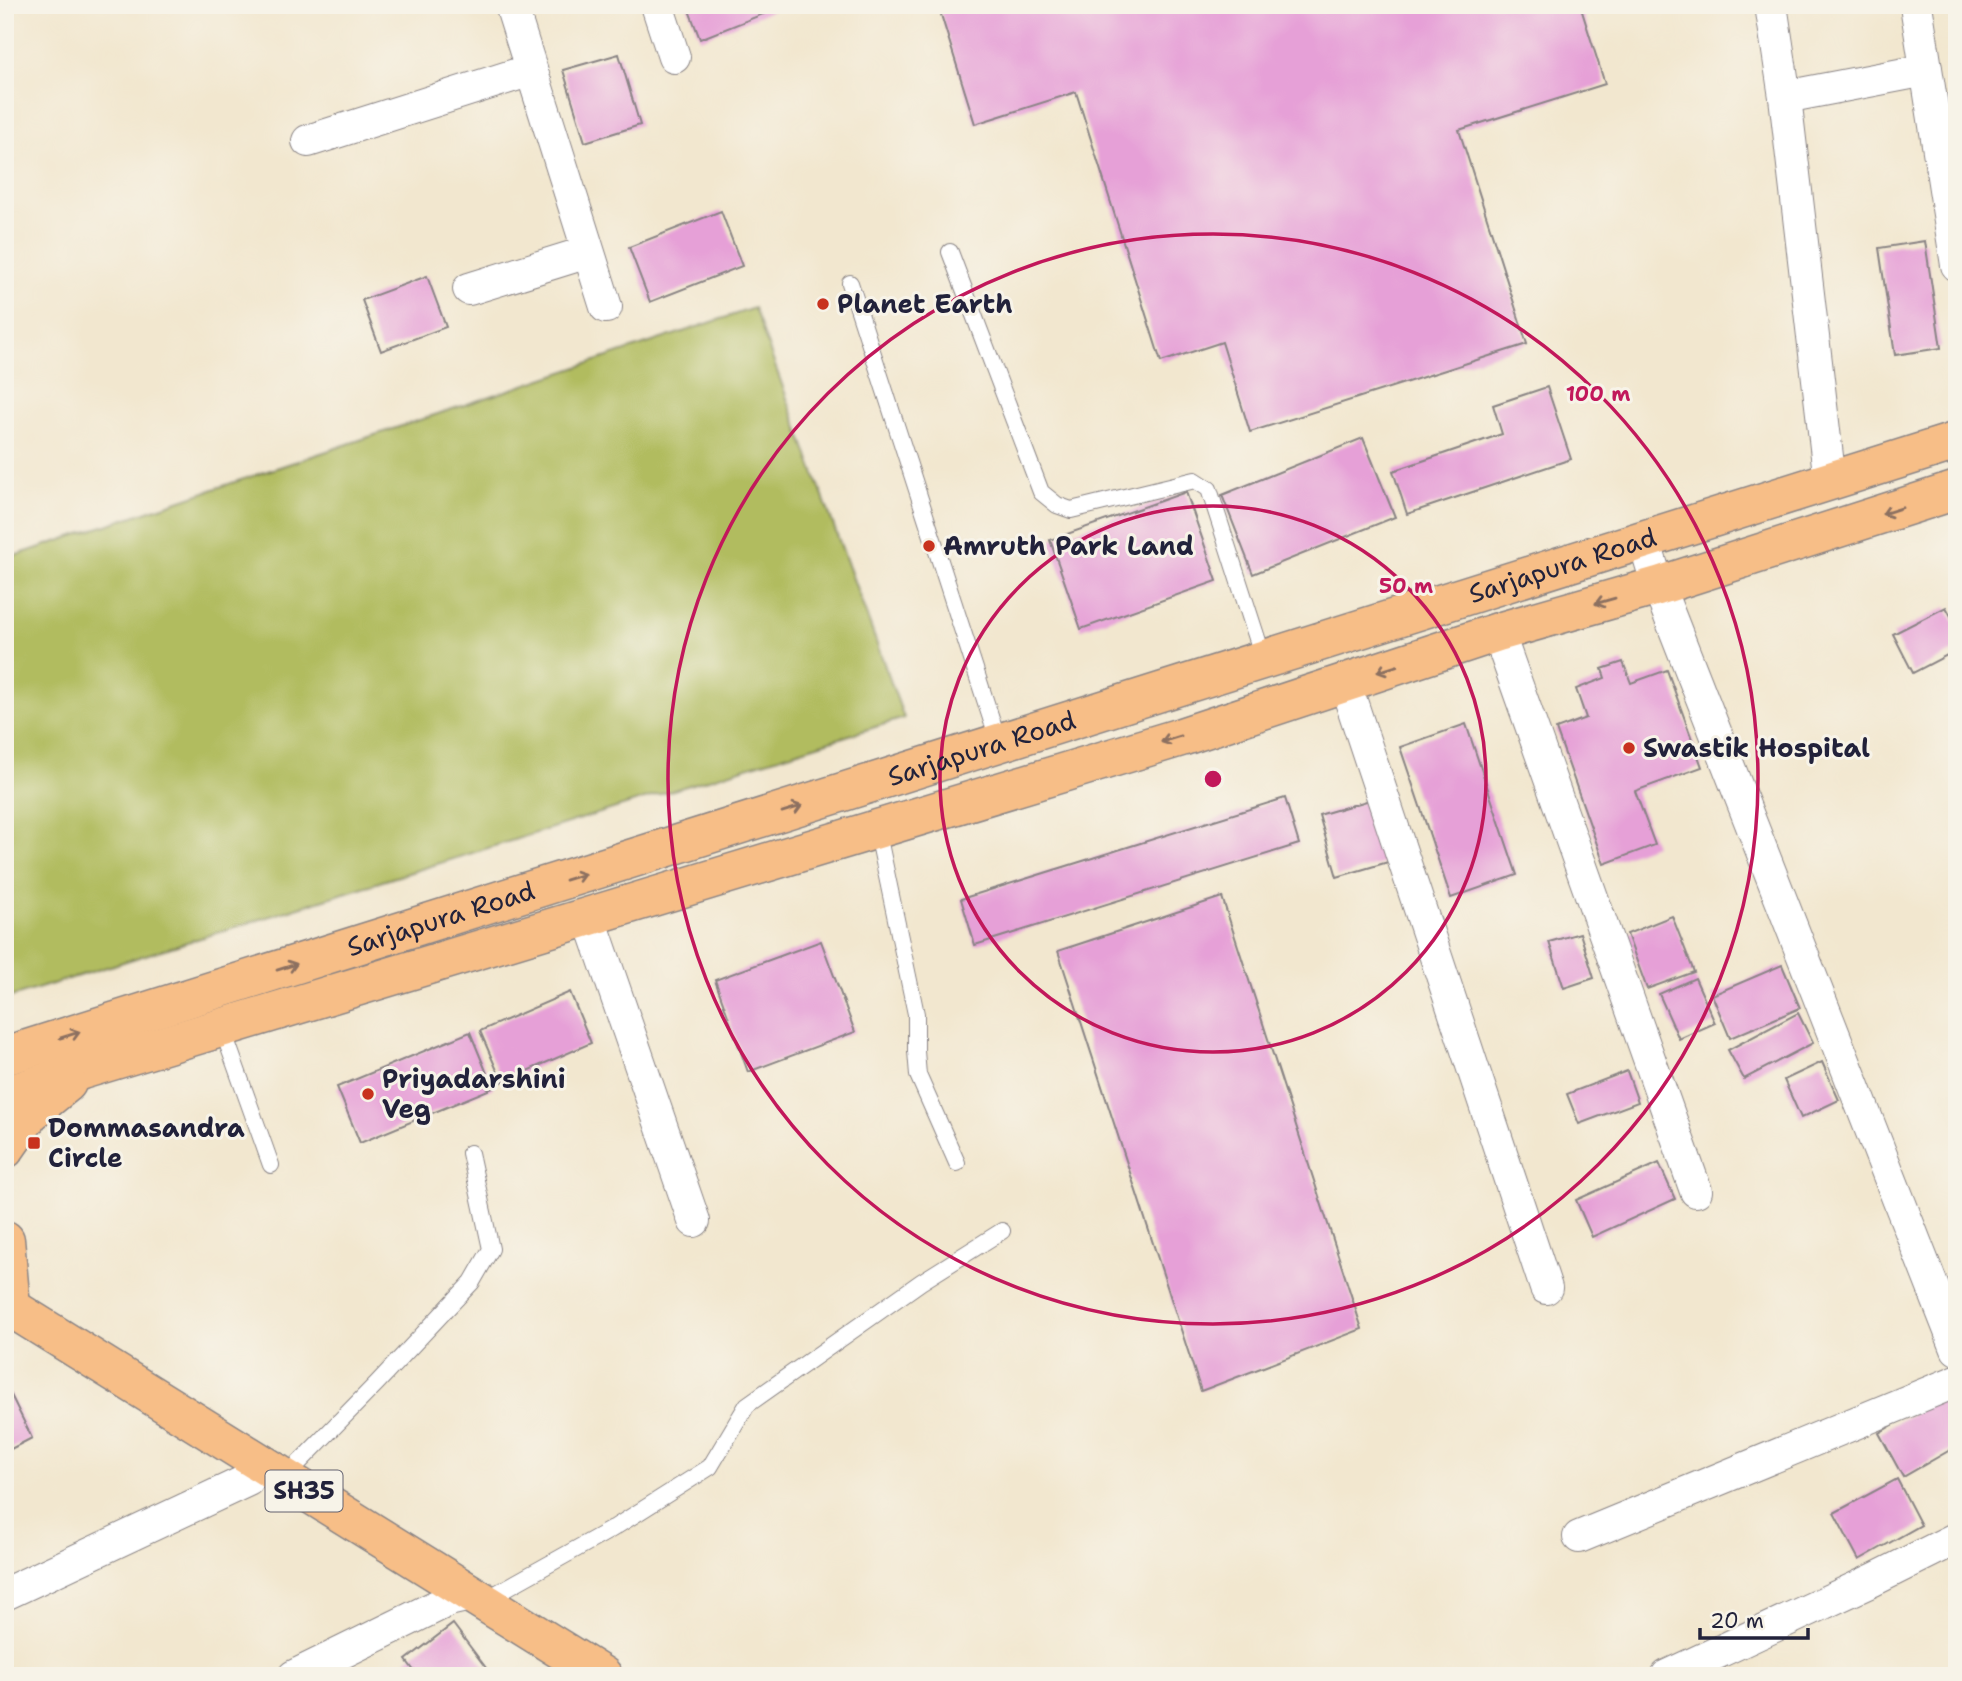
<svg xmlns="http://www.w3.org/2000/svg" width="1962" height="1681" font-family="'Shantell Sans',sans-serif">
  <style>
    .grass { fill: #b1bc5e; stroke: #6a6f4c; stroke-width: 2 }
    .building { fill: #e6a0d7 }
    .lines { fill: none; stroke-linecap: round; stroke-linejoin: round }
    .service-casing { stroke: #8a8485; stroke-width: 18 }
    .minor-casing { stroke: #8a8485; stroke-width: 34 }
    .primary-casing { stroke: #8a8485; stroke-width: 41 }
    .service { stroke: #fff; stroke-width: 16 }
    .minor { stroke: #fff; stroke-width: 32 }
    .primary { stroke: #f7be87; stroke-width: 38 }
    .oneway { stroke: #8c7061 }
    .ring { fill: none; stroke: #c2185b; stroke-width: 3.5 }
    .poi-dot { fill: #c8321e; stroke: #f7f3e8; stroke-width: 2.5 }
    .labels { text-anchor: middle; stroke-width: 6; stroke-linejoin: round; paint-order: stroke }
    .shield { fill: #f7f3e8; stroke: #62616f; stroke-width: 2 }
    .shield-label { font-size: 24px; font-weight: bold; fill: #22223b }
    .poi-label { font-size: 26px; font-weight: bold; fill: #22223b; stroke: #f7f3e8; text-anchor: start }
    .street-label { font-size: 26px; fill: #22223b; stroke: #f7f3e8 }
    .centre { fill: #c2185b; stroke: #f7f3e8; stroke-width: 3.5 }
    .ring-label { font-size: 21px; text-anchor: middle; font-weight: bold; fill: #c2185b; stroke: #f7f3e8; stroke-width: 6; stroke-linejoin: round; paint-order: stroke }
  </style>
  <rect width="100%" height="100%" fill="#f7f3e8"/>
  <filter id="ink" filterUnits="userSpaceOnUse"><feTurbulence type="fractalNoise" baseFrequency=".0143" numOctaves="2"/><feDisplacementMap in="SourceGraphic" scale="14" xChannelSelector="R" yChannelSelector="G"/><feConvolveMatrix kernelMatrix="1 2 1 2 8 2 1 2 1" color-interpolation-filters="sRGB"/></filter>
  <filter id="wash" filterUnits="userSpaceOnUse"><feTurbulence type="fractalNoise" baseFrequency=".00686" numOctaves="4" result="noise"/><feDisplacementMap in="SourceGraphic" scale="28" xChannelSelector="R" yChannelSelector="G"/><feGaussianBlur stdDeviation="1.57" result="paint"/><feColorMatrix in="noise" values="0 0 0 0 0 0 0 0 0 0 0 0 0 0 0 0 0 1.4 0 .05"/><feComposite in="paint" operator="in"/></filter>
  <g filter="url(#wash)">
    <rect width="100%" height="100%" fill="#f2e7cf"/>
    <polygon class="grass" points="754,308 904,718 5,999 5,559"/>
    <g id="blocks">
      <g class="building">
        <polygon points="687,5 786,5 700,39"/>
        <polygon points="938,5 1107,5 1109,12 1129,5 1580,5 1605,84 1459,130 1527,344 1250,432 1222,342 1161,362 1076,92 975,124"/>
        <polygon points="619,54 640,125 585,142 563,70"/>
        <polygon points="721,211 742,266 650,302 629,247"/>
        <polygon points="1925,241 1941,348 1895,355 1879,248"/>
        <polygon points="427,276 446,327 381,351 362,300"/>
        <polygon points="1547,387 1571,459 1407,514 1393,471 1502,434 1493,405"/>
        <polygon points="1363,438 1395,517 1253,574 1222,495"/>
        <polygon points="1186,492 1217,581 1081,629 1050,540"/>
        <polygon points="1946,607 1957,627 1957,650 1913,673 1893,634"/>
        <polygon points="1623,662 1631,683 1667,670 1702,767 1635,791 1655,845 1604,864 1556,729 1586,718 1576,689 1605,678 1602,669"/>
        <polygon points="1466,724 1517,875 1451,898 1400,747"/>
        <polygon points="1285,798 1299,844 975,945 961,899"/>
        <polygon points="1370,800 1388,862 1337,877 1319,815"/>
        <polygon points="1222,897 1362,1329 1201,1391 1058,951"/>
        <polygon points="1672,916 1694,972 1647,989 1627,934"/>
        <polygon points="1580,933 1594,978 1564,988 1549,942"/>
        <polygon points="821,941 855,1032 748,1072 715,980"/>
        <polygon points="1782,965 1800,1008 1730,1038 1712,995"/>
        <polygon points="1695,978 1715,1023 1679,1039 1659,994"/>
        <polygon points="570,992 591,1043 502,1082 480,1031"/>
        <polygon points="1798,1013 1813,1043 1744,1079 1728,1050"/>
        <polygon points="470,1032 493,1088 360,1143 337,1087"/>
        <polygon points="1822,1062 1839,1100 1801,1118 1784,1080"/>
        <polygon points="1627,1071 1638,1102 1579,1124 1567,1094"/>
        <polygon points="1659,1163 1675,1199 1592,1237 1576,1200"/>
        <polygon points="10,1393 32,1438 5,1452 5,1396"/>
        <polygon points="1946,1394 1957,1414 1957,1446 1903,1477 1879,1433"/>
        <polygon points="1897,1479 1921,1525 1859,1560 1834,1513"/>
        <polygon points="453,1624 492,1676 418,1676 406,1660"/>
      </g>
    </g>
  </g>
  <g filter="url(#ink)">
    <use href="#blocks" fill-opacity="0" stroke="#8a8485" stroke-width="2"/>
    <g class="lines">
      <g class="service-casing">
        <g id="service">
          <polyline points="950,252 1041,492 1057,505 1071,510 1195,480 1209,489 1264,660"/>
          <polyline points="850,283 999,743"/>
          <polyline points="877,829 916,1014 916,1051 918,1075 957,1163"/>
          <polyline points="222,1028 271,1165"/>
          <polyline points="285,1477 377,1383 472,1282 491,1249 470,1153"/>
          <polyline points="483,1601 612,1529 710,1467 747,1405 921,1282 1002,1231"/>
        </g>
      </g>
      <g class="minor-casing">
        <g id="minor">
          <polyline points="511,5 606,307"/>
          <polyline points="657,5 674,57"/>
          <polyline points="1771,5 1785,97 1830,482"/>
          <polyline points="1916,5 1957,265"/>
          <polyline points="1785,97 1926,70"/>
          <polyline points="308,141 531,70"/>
          <polyline points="469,289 588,252"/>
          <polyline points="1644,540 1658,586 1957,1349"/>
          <polyline points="1498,632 1696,1191"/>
          <polyline points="1345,683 1546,1288"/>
          <polyline points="589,916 694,1221"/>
          <polyline points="1579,1537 1957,1381"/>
          <polyline points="5,1594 248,1480"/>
          <polyline points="294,1676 449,1600 471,1595"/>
          <polyline points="1667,1676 1873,1580 1957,1538"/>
        </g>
      </g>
      <g class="primary-casing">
        <g id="primary">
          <path id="s1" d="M5 1056 1957 441"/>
          <polyline points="5,1096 82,1070 1181,737 1498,632 1658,586 1957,490"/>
          <polyline points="5,1149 30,1113 67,1083"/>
          <polyline points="5,1240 11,1307"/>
          <polyline points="5,1304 603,1676"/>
        </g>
      </g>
      <use href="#service" class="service"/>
      <use href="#minor" class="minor"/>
      <use href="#primary" class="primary"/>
    </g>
    <defs><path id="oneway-shaft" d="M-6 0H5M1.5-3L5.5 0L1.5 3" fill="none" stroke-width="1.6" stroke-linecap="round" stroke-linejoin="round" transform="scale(1.75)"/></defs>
    <g class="oneway">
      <use href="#oneway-shaft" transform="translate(1892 511) rotate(162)"/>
      <use href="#oneway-shaft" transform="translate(1605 601) rotate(164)"/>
      <use href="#oneway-shaft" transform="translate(1387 669) rotate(162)"/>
      <use href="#oneway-shaft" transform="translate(1171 739) rotate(163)"/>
      <use href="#oneway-shaft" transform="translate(792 809) rotate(-17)"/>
      <use href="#oneway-shaft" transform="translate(575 877) rotate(-17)"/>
      <use href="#oneway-shaft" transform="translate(287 967) rotate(-17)"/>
      <use href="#oneway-shaft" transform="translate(70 1035) rotate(-17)"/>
    </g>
  </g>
  <g class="ring">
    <circle cx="1213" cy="779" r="273"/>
    <circle cx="1213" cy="779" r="545"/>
  </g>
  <g class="poi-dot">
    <circle cx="823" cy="304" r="7"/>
    <circle cx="929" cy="546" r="7"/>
    <circle cx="1629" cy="748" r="7"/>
    <circle cx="368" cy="1094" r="7"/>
    <rect x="27" y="1136" width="14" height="14" rx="3.5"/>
  </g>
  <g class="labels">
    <rect class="shield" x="265.5" y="1470.5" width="77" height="41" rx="5"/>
    <g class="shield-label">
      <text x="304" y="1499">SH35</text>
    </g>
    <g class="poi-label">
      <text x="837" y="313">Planet Earth</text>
      <text x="943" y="555">Amruth Park Land</text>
      <text x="1643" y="757">Swastik Hospital</text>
      <text x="382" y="1088">Priyadarshini<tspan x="382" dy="30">Veg</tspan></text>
      <text x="48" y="1137">Dommasandra<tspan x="48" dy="30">Circle</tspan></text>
    </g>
    <g class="street-label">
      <text dy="9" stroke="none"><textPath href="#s1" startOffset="1633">Sarjapura Road</textPath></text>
      <text dy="9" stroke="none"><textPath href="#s1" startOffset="1024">Sarjapura Road</textPath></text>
      <text dy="9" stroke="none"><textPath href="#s1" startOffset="457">Sarjapura Road</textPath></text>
    </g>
  </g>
  <circle cx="1213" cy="779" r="10" class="centre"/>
  <g class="ring-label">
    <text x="1598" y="401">100 m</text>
    <text x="1406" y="593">50 m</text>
  </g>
  <rect width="1962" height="1681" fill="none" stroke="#f7f3e8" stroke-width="28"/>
  <path d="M1700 1628v10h108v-10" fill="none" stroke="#22223b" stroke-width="3.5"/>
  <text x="1710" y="1628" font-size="21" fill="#22223b" stroke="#f7f3e8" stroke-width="5" paint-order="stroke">20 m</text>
</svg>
